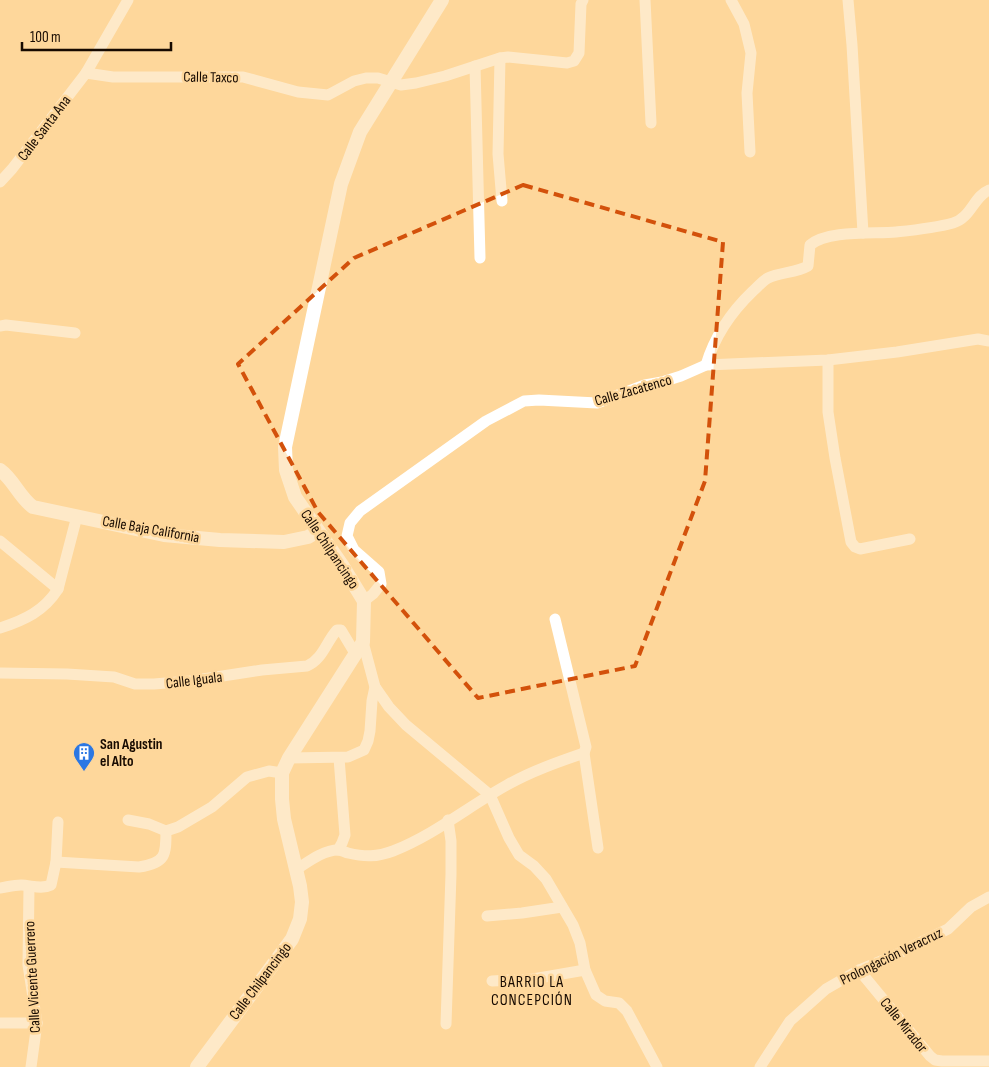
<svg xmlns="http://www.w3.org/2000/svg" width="989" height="1067" font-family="'Sofia Sans Condensed',sans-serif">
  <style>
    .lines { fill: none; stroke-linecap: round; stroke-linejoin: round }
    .minor { stroke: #fff; stroke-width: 11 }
    .tertiary { stroke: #fff; stroke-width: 14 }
    .marked { fill: none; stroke: #d3510b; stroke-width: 4; stroke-dasharray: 10 6; stroke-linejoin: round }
    .labels { text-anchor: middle; stroke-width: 5; stroke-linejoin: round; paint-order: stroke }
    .street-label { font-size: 15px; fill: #170a00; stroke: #fed79b }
    .poi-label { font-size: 15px; font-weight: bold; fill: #170a00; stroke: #fed79b; text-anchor: start }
    .neighbourhood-label { font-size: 16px; letter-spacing: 1px; fill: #170a00; stroke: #fed79b }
  </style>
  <rect width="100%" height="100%" fill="#fed79b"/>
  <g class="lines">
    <g class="minor">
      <polyline points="645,0 651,123"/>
      <polyline points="731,0 744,24 751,53 747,93 750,152"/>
      <polyline points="848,0 852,45 863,233"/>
      <polyline points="500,58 498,154 502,201"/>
      <polyline points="475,66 480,258"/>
      <polyline points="86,73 113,77 243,77 298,92 328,95 354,81 366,78 378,78 401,85 416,83 445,76 500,58 508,57 567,63 574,61 579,53 581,4 583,0"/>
      <polyline points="0,182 12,169 86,73 128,0"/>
      <polyline points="0,326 6,325 75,333"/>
      <polyline points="828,360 828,412 835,458 851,542 855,547 860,549 910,539"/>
      <path d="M706 365C715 335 731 312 753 291 758 287 762 281 768 278 780 272 796 273 808 266L810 245C828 230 873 234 896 232 915 230 935 228 953 223 971 218 974 196 989 190"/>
      <polyline points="0,541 58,589"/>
      <polyline points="364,601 373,594 381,584 379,572 354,550 347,536 350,523 360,511 486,421 524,401 539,400 597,403 645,385 662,382 681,376 706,365 828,360 897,352 978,339 989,341"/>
      <path d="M0 628C25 620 44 611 58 589L77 516"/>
      <path d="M0 673 67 674 114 677 135 684H154L190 681 262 670 307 666C323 659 326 642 337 630H341L356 655"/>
      <polyline points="375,687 389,707 406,725 490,795 509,838 519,855 534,866 546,879 573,925 580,943 585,970 596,995 605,1001 619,1003 627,1011 657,1067"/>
      <polyline points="584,753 598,848"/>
      <polyline points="289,758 348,757 364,750 368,741 370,731 372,701 375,687 363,642"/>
      <polyline points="128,820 149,824 166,831"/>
      <polyline points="338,850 342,843 345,835 339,758"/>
      <path d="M56 862 139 867C166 863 166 855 166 831L178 827 212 807 247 777 269 771 282 773"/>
      <path d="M297 869C308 862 323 850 338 850 341 850 345 852 348 853 365 857 377 857 393 851 434 835 469 806 507 785 532 771 558 762 584 753L586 747 555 619"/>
      <polyline points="29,887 28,965 37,1023 31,1067"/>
      <path d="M0 888C7 887 14 885 21 885 31 885 41 890 51 885L56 862 58 822"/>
      <polyline points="487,916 522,913 562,907"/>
      <polyline points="859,970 930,1056 935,1060 942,1061 989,1061"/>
      <polyline points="492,981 533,979 585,970"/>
      <polyline points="0,1023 37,1023"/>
      <polyline points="446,1024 451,874 451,841 448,820"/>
      <polyline points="760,1067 790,1021 826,989 859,970 893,956 948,929 971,907 989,897"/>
    </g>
    <g class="tertiary">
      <path d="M0 470C14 480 19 497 33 507L164 535 220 540 284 542 308 537 318 531"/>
      <polyline points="197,1067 292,939 300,919 302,902 300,886 284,819 282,799 282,773 289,758 363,642 364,601 342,565 295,497 286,470 285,447 341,184 360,132 442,0"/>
    </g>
  </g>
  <path d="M0 0H989V1067H0ZM523 185 723 242 705 481 635 666 478 698 318 512 238 364 354 258Z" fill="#fed79b" fill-opacity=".55" fill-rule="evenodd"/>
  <path class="marked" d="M523 185 723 242 705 481 635 666 478 698 318 512 238 364 354 258Z"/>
  <defs>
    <g id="building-pin" transform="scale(1.125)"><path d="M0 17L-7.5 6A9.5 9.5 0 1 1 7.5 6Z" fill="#2b77e3" stroke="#fed79b"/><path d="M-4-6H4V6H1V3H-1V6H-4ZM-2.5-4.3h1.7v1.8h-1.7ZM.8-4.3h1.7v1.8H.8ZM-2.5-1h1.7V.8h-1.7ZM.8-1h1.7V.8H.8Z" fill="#fff"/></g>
  </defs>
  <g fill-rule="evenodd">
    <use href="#building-pin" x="84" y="753"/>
  </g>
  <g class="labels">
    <g class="street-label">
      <text transform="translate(211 77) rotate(1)" y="5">Calle Taxco</text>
      <text transform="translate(44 128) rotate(-53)" y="5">Calle Santa Ana</text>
      <text transform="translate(633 390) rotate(-16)" y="5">Calle Zacatenco</text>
      <text transform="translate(151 529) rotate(10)" y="5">Calle Baja California</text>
      <text transform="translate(330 549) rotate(56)" y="5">Calle Chilpancingo</text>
      <text transform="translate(194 680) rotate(-7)" y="5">Calle Iguala</text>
      <text transform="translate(891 956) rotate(-26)" y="5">Prolongación Veracruz</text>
      <text transform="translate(32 977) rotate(-93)" y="5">Calle Vicente Guerrero</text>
      <text transform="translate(260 981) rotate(-53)" y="5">Calle Chilpancingo</text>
      <text transform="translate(904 1025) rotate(51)" y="5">Calle Mirador</text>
    </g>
    <g class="poi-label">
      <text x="100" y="749">San Agustin<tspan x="100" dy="17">el Alto</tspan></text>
    </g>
    <g class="neighbourhood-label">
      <text x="532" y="987">BARRIO LA<tspan x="532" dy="18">CONCEPCIÓN</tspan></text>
    </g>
  </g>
  <path d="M22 42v8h149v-8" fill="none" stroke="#170a00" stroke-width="2.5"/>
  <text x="30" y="42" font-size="15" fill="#170a00" stroke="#fed79b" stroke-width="4" paint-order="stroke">100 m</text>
</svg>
